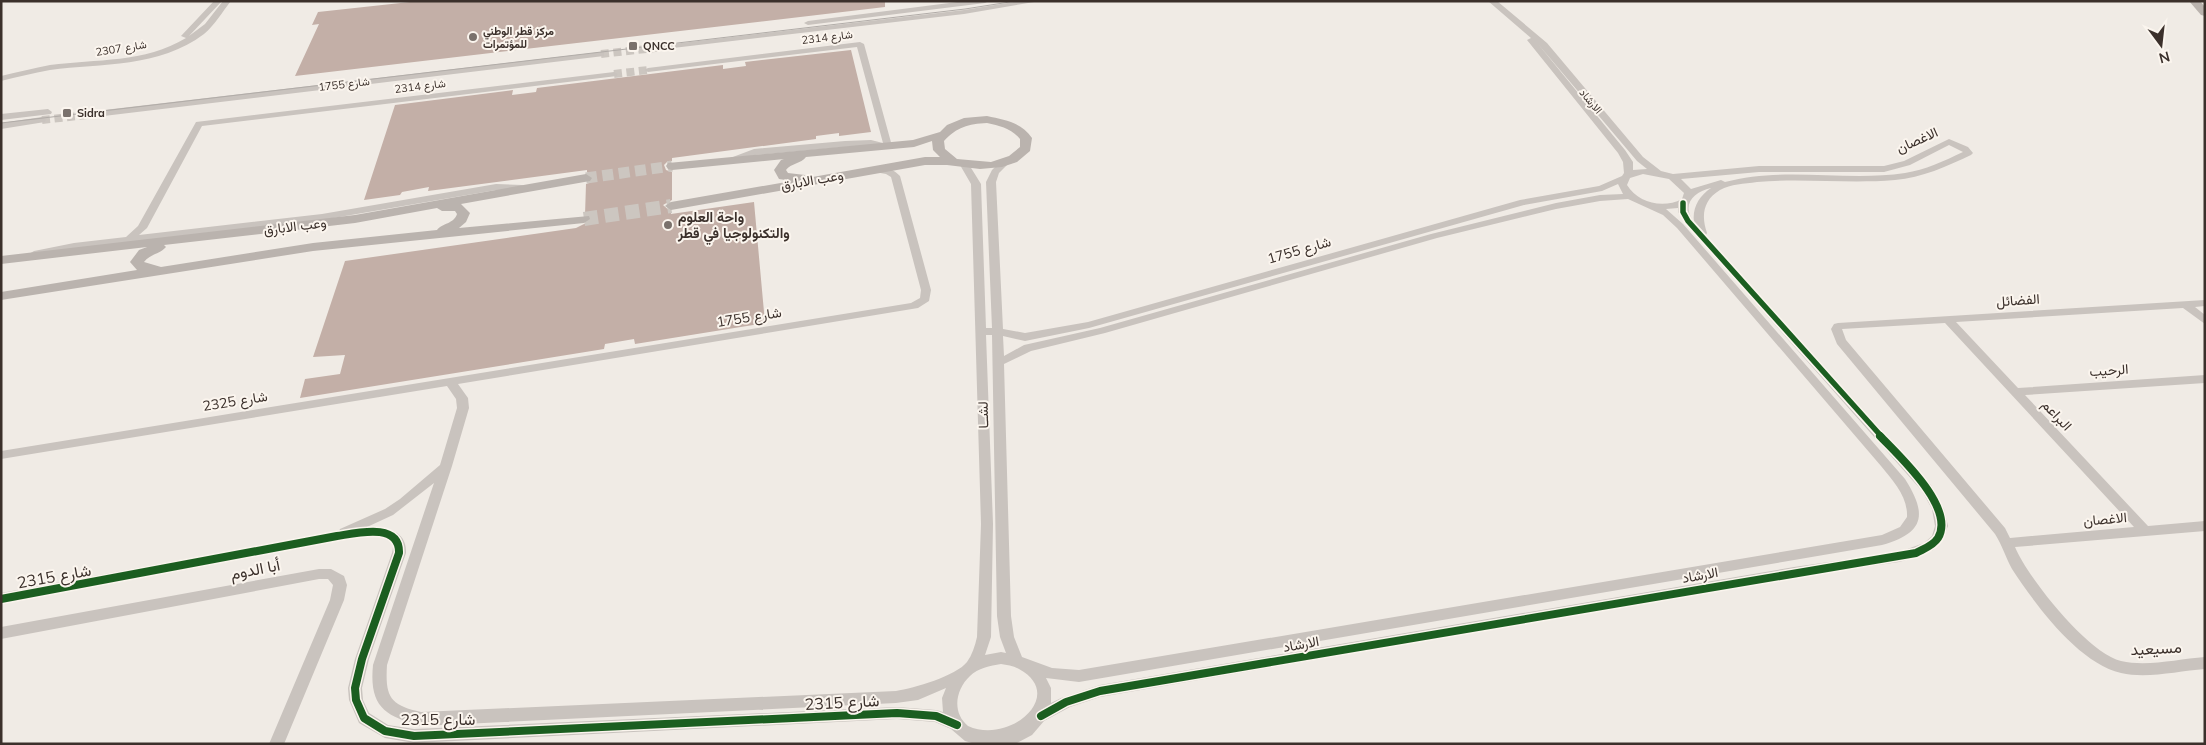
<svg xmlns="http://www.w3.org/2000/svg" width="2206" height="745" font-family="Mulish,Vazirmatn,sans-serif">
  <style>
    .building { fill: #c3afa7 }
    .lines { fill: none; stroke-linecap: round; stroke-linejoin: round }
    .street-tunnel { stroke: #ccc6c0; stroke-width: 8; stroke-dasharray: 8 4.5; stroke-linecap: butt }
    .secondary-tunnel-far1 { stroke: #ccc6c0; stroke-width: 11; stroke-dasharray: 11 5.5; stroke-linecap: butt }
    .secondary-tunnel { stroke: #ccc6c0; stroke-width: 14; stroke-dasharray: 14 7; stroke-linecap: butt }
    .street { fill: #c9c3be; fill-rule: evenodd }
    .secondary { fill: #bab3ae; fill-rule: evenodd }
    .tram { stroke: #b1aca8; stroke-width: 1 }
    .cycleway-far1-casing { stroke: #fbf5ee; stroke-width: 9 }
    .cycleway-casing { stroke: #fbf5ee; stroke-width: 11 }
    .cycleway-far1 { stroke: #1b5e20; stroke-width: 5.5 }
    .cycleway { stroke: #1b5e20; stroke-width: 8 }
    .poi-dot { fill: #7a716c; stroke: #fbf5ee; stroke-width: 2 }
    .labels { text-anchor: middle; stroke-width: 4; stroke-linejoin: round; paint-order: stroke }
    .far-poi-label { font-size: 11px; font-weight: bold; fill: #3b302b; stroke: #fbf5ee; text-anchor: start }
    .far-street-label { font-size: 11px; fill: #3b302b; stroke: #fbf5ee }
    .street-label { font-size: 14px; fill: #3b302b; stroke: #fbf5ee }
    .poi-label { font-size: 14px; font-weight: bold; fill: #3b302b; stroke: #fbf5ee; text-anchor: start }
    .near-street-label { font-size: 16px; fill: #3b302b; stroke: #fbf5ee }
  </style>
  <rect width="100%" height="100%" fill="#f0ebe5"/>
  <g class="building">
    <polygon points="419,1 885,1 885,7 295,76 319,24 312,25 318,12"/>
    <polygon points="851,50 871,132 839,136 839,133 816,136 816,139 672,158 672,161 668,161 664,165 666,170 672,172 672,200 663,205 671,212 671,214 754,202 765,323 635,344 634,339 605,344 604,349 300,398 305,379 340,374 345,355 313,357 345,261 576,228 592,220 590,214 585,215 586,184 592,182 594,178 587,172 587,170 428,191 429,187 402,192 400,195 364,200 395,105 513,90 512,95 536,92 537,88 723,65 723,69 746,66 745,62"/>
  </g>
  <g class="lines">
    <g class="street-tunnel">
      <polyline points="601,54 673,46"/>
      <polyline points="614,74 648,70"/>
      <polyline points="42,120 87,115"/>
    </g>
    <polyline class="secondary-tunnel-far1" points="586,178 672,166"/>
    <polyline class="secondary-tunnel" points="584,219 671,206"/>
    <g class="street">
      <path d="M214 1H222L189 36 205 24 223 1H231C222 12 215 25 204 34 159 68 102 63 50 70 33 73 17 77 1 81V76C18 72 34 68 50 65 96 59 145 63 186 38L181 36Z"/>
      <polygon points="965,1 989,1 985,3 808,25 804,23 808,21"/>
      <polygon points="1020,1 1040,1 964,14 673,48 669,46 673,44 964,10"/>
      <path d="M1488 1H1497L1547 43 1643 157 1661 171 1673 174 1759 166H1884L1904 161 1949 139 1968 147 1973 153 1971 155C1947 166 1922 178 1895 180 1849 184 1803 178 1757 182 1744 184 1731 184 1720 190 1703 200 1701 216 1707 233L1706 235 1931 485 1944 509 1948 526 1942 541 1933 550 1920 556 1899 562 1794 577 1100 697 1070 707 1044 721 1032 735 1015 744H975L965 741 951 729 935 722 897 719 414 743 385 738 359 723 349 700 348 688 355 659 392 553C393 549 394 544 391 541 382 532 348 539 337 541L1 604V593L339 531 340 529 385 509 400 499 440 465 457 408 456 399 447 386 1 459V451L911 303 920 298 921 290 891 177 886 174 875 172 873 170C882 164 893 169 900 176L931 290 929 301 918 308 458 384 468 398 469 408 452 466 387 665C385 697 390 705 421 712L896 691C914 688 956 676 967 662 972 655 975 646 977 637L981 524 971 184 960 165 962 163H968L981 184 986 328H992L986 182 992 170 1002 160H1008L1010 162 999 173 996 182 1003 329 1025 333 1088 322 1520 200 1599 186 1622 176 1624 173 1623 162 1618 153 1527 40 1531 38ZM1538 44 1637 161 1647 169 1633 170V162L1625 150ZM1949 145 1963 152C1944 161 1925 170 1905 173 1846 182 1783 166 1725 182L1721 180 1691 189 1681 179 1759 172H1884L1910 165ZM1643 174 1669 179 1684 193 1682 199C1663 209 1638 203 1627 185L1630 178ZM1618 184 1623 194 1600 195 1556 203 1431 234 1100 328 1024 345 1004 356 1003 336 1025 341 1089 328 1524 205 1602 191ZM1711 188C1699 196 1692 208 1694 222 1681 205 1693 192 1711 188ZM1628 199 1663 215 1677 228 1881 466C1893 481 1908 496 1907 517L1900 527 1882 535 1079 670 1052 668 1022 657 1014 637 1011 616 1004 364 1031 351 1105 333 1437 238 1556 209 1600 201ZM1678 208V212L1685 223 1922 491 1932 509 1935 526 1932 536 1924 543 1899 552 1794 567 1100 685 1061 698 1051 703V688L1046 678 1079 682 1882 545C1924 533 1928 515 1905 479L1683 224 1666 209ZM986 335H992L997 616 1000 637 1006 653 1001 652 985 655 991 637 993 524ZM434 483 373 665C369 706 384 716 421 726L896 703 918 700 946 688 942 698 943 712 936 710 897 707 414 729 388 725 369 713 363 700 362 688 369 659 406 553C407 530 386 527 367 527L393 515ZM1001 664C1007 665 1014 666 1019 669 1067 695 1010 745 968 726 952 713 955 690 970 676 978 668 990 666 1001 664Z"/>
      <polygon points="860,42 864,44 892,146 891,148 883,149 871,146 845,147 755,155 730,163 725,160 754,149 845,141 871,140 883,143 857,47 648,72 644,70 648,68"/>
      <polygon points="601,52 604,52 604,56 87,118 83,115 87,112"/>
      <polygon points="614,72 618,74 617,76 202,126 147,228 139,235 322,214 496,184 522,185 525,186 525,190 496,190 322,220 74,249 34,257 29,254 34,251 74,243 126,237 138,226 196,122"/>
      <polygon points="48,109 52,112 51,114 1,120 1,114"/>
      <polygon points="42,117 46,120 45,122 1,129 1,123"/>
      <path d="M2205 300V306L2195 307 2205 315V324L2183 308 1956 322 2018 388 2205 375V383L2025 395 2148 526 2205 521V531L2015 547C2028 578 2088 653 2121 661 2147 667 2178 659 2205 657V669C2178 671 2147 679 2121 673 2078 663 2035 604 2012 569 2006 558 2002 545 1995 534L1837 344 1831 329 1834 324 1838 323ZM1945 323 2134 527 2010 538 2005 528 1846 340 1842 329Z"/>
      <polygon points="319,569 331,569 344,576 347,585 344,600 284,744 269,744 330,600 333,585 328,579 319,579 1,639 1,627"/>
    </g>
    <g class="secondary">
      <polygon points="2189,1 2200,1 2205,7 2205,16 2201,15"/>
      <path d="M987 116C1005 120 1021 122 1032 138L1030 151 1017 162 1002 167 980 169 947 165H925L671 210 665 206 671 202 792 181 779 179 774 170 781 160 784 159 672 170 668 169 666 166 668 163 913 140 940 132 947 125 964 118ZM987 123C1000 126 1011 128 1020 139V147L1009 156 991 162 957 159 945 149 944 141C957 127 968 124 987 123ZM932 141 933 150 940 157H925L807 178 805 175 788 173 786 170C791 163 801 164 806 157L914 147Z"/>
      <path d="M586 174 592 178 590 181 461 204 470 213 466 222 459 228 589 216 590 219 584 223 313 251 1 300V292L137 270 130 262 139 250 147 247 1 264V256L355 215ZM437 208 442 211H455L457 214C454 224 442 223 437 230L313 243 161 267 144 262C150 254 160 254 166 247L164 245 355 223Z"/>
    </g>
    <polyline class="tram" points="1,123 965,9 1016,1"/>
    <g class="cycleway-far1-casing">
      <polyline id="cycleway-far1" points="1683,203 1683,212 1688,221 1882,437"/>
    </g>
    <g class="cycleway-casing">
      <g id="cycleway">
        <path d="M1 599 337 536C357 533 400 522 399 553L362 659 355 688 356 700 364 718 385 731 414 736 897 713 936 716 957 725"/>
        <path d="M1041 716 1066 702 1100 691 1916 553C1923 549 1933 546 1938 538 1956 508 1899 456 1880 436"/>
      </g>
    </g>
    <use href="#cycleway-far1" class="cycleway-far1"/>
    <use href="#cycleway" class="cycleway"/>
  </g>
  <g class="poi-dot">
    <circle cx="473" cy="37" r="5"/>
    <rect x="628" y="41" width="10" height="10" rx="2.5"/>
    <rect x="62" y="108" width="10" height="10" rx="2.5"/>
    <circle cx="668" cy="225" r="5"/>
  </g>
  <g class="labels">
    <g class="far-poi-label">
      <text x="483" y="35">مركز قطر الوطني<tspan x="483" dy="13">للمؤتمرات</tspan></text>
      <text x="643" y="50">QNCC</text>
      <text x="77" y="117">Sidra</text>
    </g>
    <g class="far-street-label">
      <text transform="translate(827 37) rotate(-7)" y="4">شارع 2314</text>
      <text transform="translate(121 48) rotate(-9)" y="4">شارع 2307</text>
      <text transform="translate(344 84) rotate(-7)" y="4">شارع 1755</text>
      <text transform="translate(420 86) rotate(-7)" y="4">شارع 2314</text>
      <text transform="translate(1591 101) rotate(50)" y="4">الارشاد</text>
    </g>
    <g class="street-label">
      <text transform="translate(1917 140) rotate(-24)" y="5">الاغصان</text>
      <text transform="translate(812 180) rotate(-10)" y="5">وعب الابارق</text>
      <text transform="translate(295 226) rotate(-7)" y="5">وعب الابارق</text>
      <text transform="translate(1299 250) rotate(-16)" y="5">شارع 1755</text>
      <text transform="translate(2018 300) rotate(-4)" y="5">الفضائل</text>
      <text transform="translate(749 317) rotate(-9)" y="5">شارع 1755</text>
      <text transform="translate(2109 370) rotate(-4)" y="5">الرحيب</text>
      <text transform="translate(235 401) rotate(-9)" y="5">شارع 2325</text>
      <text transform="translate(983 415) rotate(-91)" y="5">لشــا</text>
      <text transform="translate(2057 415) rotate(47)" y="5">البراعم</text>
      <text transform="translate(2105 519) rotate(-5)" y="5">الاغصان</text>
      <text transform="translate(1700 575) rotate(-10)" y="5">الارشاد</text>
      <text transform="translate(1301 644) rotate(-10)" y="5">الارشاد</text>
    </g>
    <g class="poi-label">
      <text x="678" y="222">واحة العلوم<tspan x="678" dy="16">والتكنولوجيا في قطر</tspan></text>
    </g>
    <g class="near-street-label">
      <text transform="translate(255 569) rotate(-11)" y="6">أبا الدوم</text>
      <text transform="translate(54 576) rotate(-10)" y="6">شارع 2315</text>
      <text transform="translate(2156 648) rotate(-3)" y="6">مسيعيد</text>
      <text transform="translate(842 702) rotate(-3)" y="6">شارع 2315</text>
      <text x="438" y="725">شارع 2315</text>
    </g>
  </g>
  <rect width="2206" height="745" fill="none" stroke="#3b302b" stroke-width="5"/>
  <g transform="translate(2161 45) rotate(165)" stroke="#fbf5ee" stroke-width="4" paint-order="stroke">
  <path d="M0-4L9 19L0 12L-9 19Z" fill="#3b302b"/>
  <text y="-8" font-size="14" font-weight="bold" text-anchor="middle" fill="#3b302b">N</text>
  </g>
</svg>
